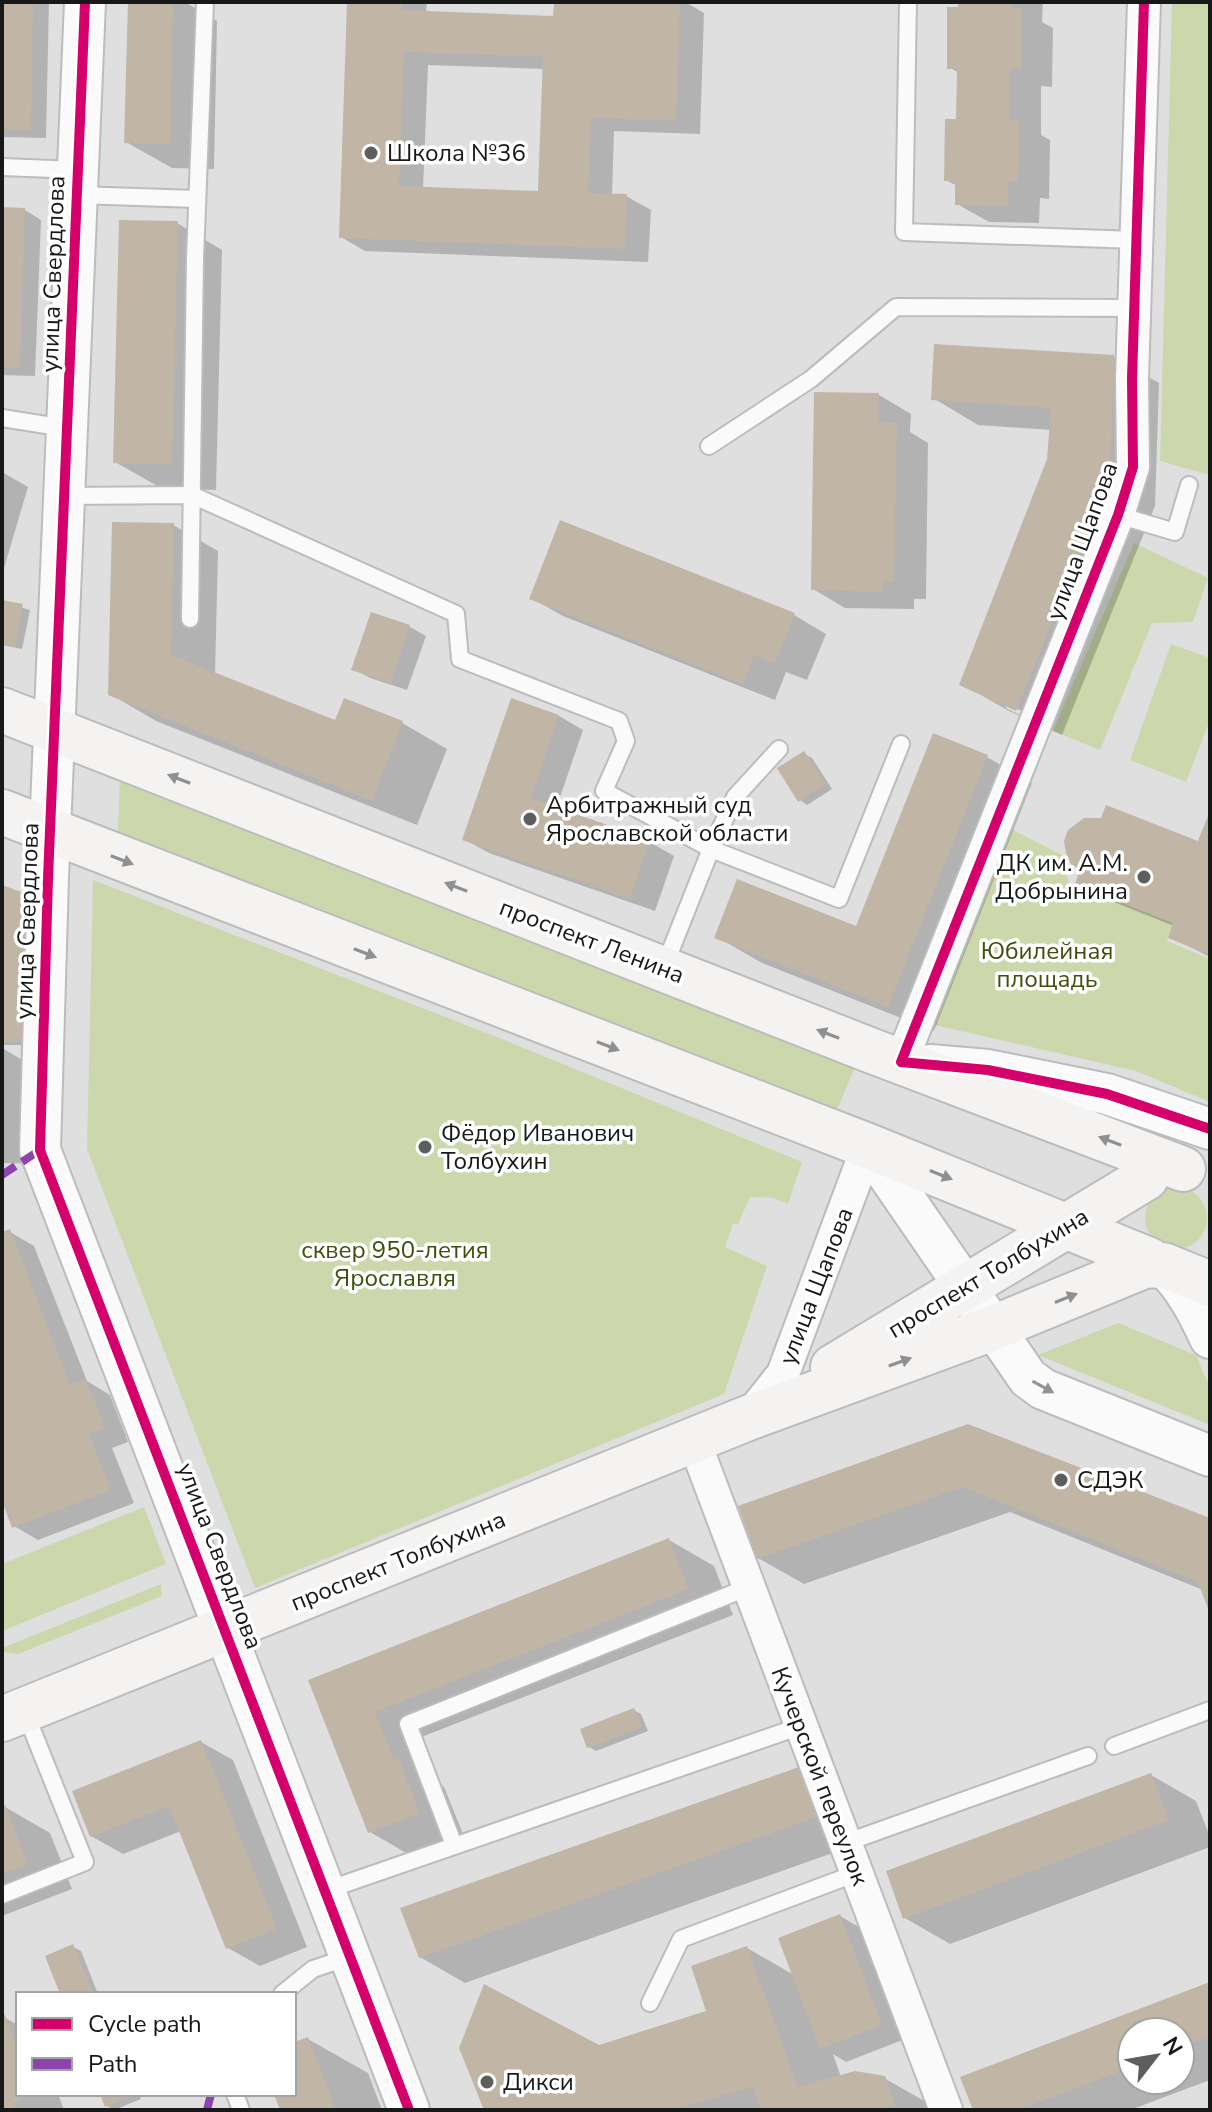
<svg xmlns="http://www.w3.org/2000/svg" width="1212" height="2112" font-family="'Nunito Sans',sans-serif">
  <style>
    .green { fill: #ccd8ab }
    .shadow { fill: #0003; fill-rule: evenodd }
    .building { fill: #c1b5a6; fill-rule: evenodd }
    .lines { fill: none; stroke-linecap: round; stroke-linejoin: round }
    .service-casing { stroke: #bcbcbd; stroke-width: 20 }
    .minor-casing { stroke: #bcbcbd; stroke-width: 36 }
    .tertiary-casing { stroke: #bcbcbd; stroke-width: 44 }
    .secondary-casing { stroke: #bcbcbd; stroke-width: 48 }
    .service { stroke: #fafafa; stroke-width: 16 }
    .minor { stroke: #fafafa; stroke-width: 32 }
    .tertiary { stroke: #fafafa; stroke-width: 40 }
    .secondary { stroke: #f5f3f2; stroke-width: 44 }
    .quiet { stroke: #8e44ad; stroke-width: 8; stroke-dasharray: 16 8; stroke-linecap: butt }
    .cycleway-casing { stroke: #fff; stroke-width: 15 }
    .cycleway { stroke: #d6006c; stroke-width: 10 }
    .oneway { fill: #919090 }
    .oneway2 { fill: #949494 }
    .poi-dot { fill: #5d5e5e; stroke: #fff; stroke-width: 3 }
    .labels { text-anchor: middle; stroke-width: 7; stroke-linejoin: round; paint-order: stroke }
    .poi-label { font-size: 24px; fill: #171818; stroke: #fff; text-anchor: start }
    .street-label { font-size: 24px; fill: #171818; stroke: #fff }
    .park-label { font-size: 24px; fill: #414f0c; stroke: #fff }
  </style>
  <rect width="100%" height="100%" fill="#dfdfe0"/>
  <g class="green">
    <polygon points="1172,2 1210,2 1210,475 1160,461"/>
    <polygon points="1134,543 1208,578 1193,622 1152,623 1100,750 1053,731"/>
    <polygon points="1171,644 1210,658 1210,720 1186,782 1130,760"/>
    <polygon points="120,772 856,1065 836,1112 118,831"/>
    <polygon points="1005,826 1062,855 1069,884 1075,887 1075,884 1173,923 1167,941 1210,959 1210,1102 1136,1071 930,1024"/>
    <polygon points="93,880 507,1041 802,1162 788,1204 773,1198 750,1197 738,1224 733,1224 725,1247 767,1266 724,1394 255,1588 87,1149"/>
    <circle cx="1176" cy="1218" r="31"/>
    <polygon points="1118,1323 1196,1355 1210,1388 1210,1425 1038,1355"/>
    <polygon points="144,1507 166,1564 2,1631 2,1564"/>
    <polygon points="161,1584 162,1596 18,1654 2,1652 2,1648"/>
  </g>
  <g class="shadow">
    <polygon points="2,2 49,2 46,138 2,137"/>
    <polygon points="130,2 185,2 217,21 214,169 172,168 126,142"/>
    <path d="M349 2H427L426 13 555 18 556 2H685L704 13 700 134 614 131 612 196H626L651 210 648 262 365 251 341 237ZM428 65 545 69 540 193 423 189Z"/>
    <polygon points="960,2 1043,2 1042,22 1053,28 1052,87 1041,86 1041,135 1050,140 1049,199 1040,198 1039,223 989,222 957,204 957,186 946,180 958,121 959,73 949,67"/>
    <polygon points="2,209 25,210 41,220 35,376 2,375"/>
    <polygon points="177,223 222,250 216,490 161,488 115,462"/>
    <path d="M1114 357 1159 383 1155 506 1062 735 1007 710 962 684 1049 459 1052 430 978 425 933 398ZM1006 704 1026 713 1024 717 1006 708Z"/>
    <polygon points="879,395 911,414 910,432 928,443 926,599 914,599 914,609 845,608 813,589"/>
    <polygon points="2,472 28,487 2,575"/>
    <polygon points="173,525 218,551 215,675 336,723 345,700 402,723 447,749 417,825 156,721 110,694"/>
    <polygon points="531,598 794,615 826,634 807,680 786,672 775,700 563,616"/>
    <polygon points="2,602 30,610 22,649 2,645"/>
    <polygon points="372,614 410,627 426,636 407,690 370,678 354,669"/>
    <polygon points="513,700 559,716 583,730 556,809 650,842 674,856 655,911 489,853 464,839"/>
    <polygon points="804,754 812,758 832,789 807,805 800,800"/>
    <polygon points="987,757 1032,783 934,1031 762,963 717,937 857,929"/>
    <polygon points="1210,816 1210,957 1170,937 1174,926 1101,897 1077,883 1199,844"/>
    <polygon points="2,887 31,899 28,1045 2,1045"/>
    <polygon points="2,1048 55,1079 55,1164 2,1163"/>
    <polygon points="10,1232 34,1246 87,1381 110,1395 128,1442 112,1448 134,1503 38,1540 14,1526 2,1495 2,1234"/>
    <polygon points="968,1426 1210,1520 1210,1609 1203,1590 1010,1512 804,1584 758,1558"/>
    <polygon points="669,1540 714,1566 733,1615 419,1738 437,1783 444,1787 465,1839 415,1858 370,1832 311,1681"/>
    <polygon points="634,1710 641,1714 648,1731 596,1751 589,1747"/>
    <polygon points="201,1742 233,1760 307,1947 260,1966 228,1948 181,1831 123,1854 91,1836"/>
    <polygon points="799,1769 844,1795 861,1843 465,1983 420,1957"/>
    <polygon points="1151,1775 1196,1801 1210,1837 1210,1847 950,1944 905,1918"/>
    <polygon points="5,1807 50,1833 72,1889 2,1916 2,1808"/>
    <polygon points="840,1916 864,1930 905,2039 846,2062 833,2054 841,2077 884,2078 940,2110 487,2110 598,2047 709,2013 747,1948 794,1975"/>
    <polygon points="73,1947 81,1951 98,1994 62,1994"/>
    <path d="M1210 1985V2080L1130 2110H975ZM1132 2032H1180V2080H1132Z"/>
    <polygon points="5,2018 18,2025 18,2094 58,2094 64,2110 2,2110 2,2019"/>
    <polygon points="308,2039 368,2073 382,2110 283,2110 277,2094 294,2094 294,2044"/>
    <polygon points="102,2094 139,2094 141,2099 114,2110 107,2106"/>
  </g>
  <g class="building">
    <polygon points="2,2 33,2 31,130 2,129"/>
    <polygon points="128,2 173,2 170,144 124,143"/>
    <path d="M347 2H402V10L553 16 554 2H680L676 121 591 118 588 193 627 194 625 249 339 238ZM404 52 543 57 538 191 399 186Z"/>
    <polygon points="958,2 1011,2 1011,8 1021,8 1021,69 1010,69 1009,119 1019,120 1018,181 1008,181 1008,206 955,205 955,181 944,181 945,119 956,119 957,69 947,69 947,7 958,7"/>
    <polygon points="2,207 25,208 20,368 2,367"/>
    <polygon points="119,220 178,221 172,465 113,463"/>
    <polygon points="934,344 1114,355 1110,479 1016,711 959,685 1047,459 1051,408 931,400"/>
    <polygon points="814,392 879,393 878,422 897,423 894,582 883,581 882,592 811,590"/>
    <polygon points="560,520 795,613 775,664 754,655 743,684 529,599"/>
    <polygon points="112,522 174,523 171,655 335,720 344,698 403,721 372,801 108,695"/>
    <polygon points="2,600 23,604 15,646 2,644"/>
    <polygon points="371,612 410,625 391,683 351,670"/>
    <polygon points="511,698 559,715 531,798 650,840 630,899 462,840"/>
    <polygon points="933,733 988,755 888,1007 714,938 737,879 856,926"/>
    <polygon points="804,751 826,784 798,802 777,768"/>
    <polygon points="1106,805 1198,841 1210,811 1210,955 1168,938 1173,923 1075,884 1080,870 1071,864 1066,853 1064,841 1068,830 1084,818 1101,818"/>
    <polygon points="2,885 24,893 21,1042 2,1042"/>
    <polygon points="10,1229 70,1385 86,1379 105,1428 89,1434 111,1490 12,1528 2,1501 2,1232"/>
    <polygon points="968,1424 1210,1518 1210,1614 1198,1582 963,1487 757,1559 738,1506"/>
    <polygon points="669,1538 689,1589 375,1712 394,1760 399,1758 420,1813 368,1833 308,1680"/>
    <polygon points="634,1708 642,1727 587,1748 580,1729"/>
    <polygon points="201,1740 277,1929 226,1949 169,1806 90,1837 72,1791"/>
    <polygon points="799,1767 817,1817 419,1958 400,1908"/>
    <polygon points="1151,1773 1169,1820 903,1919 886,1871"/>
    <polygon points="5,1805 28,1864 2,1874 2,1806"/>
    <polygon points="840,1914 882,2025 820,2049 778,1938"/>
    <polygon points="73,1944 94,1994 60,1994 45,1956"/>
    <polygon points="747,1946 798,2087 855,2071 885,2076 895,2105 879,2110 761,2110 753,2087 670,2110 484,2110 459,2048 484,1984 599,2045 706,2011 691,1966"/>
    <polygon points="1210,1982 1210,2037 1180,2048 1180,2032 1132,2032 1132,2067 1018,2110 973,2110 960,2077"/>
    <polygon points="5,2015 18,2050 18,2094 34,2094 17,2101 12,2110 2,2110 2,2017"/>
    <polygon points="308,2037 336,2110 280,2110 274,2094 294,2094 294,2042"/>
    <polygon points="100,2094 138,2094 105,2107"/>
  </g>
  <g class="lines">
    <g class="service-casing">
      <g id="service">
        <polyline points="908,2 904,232 1136,240"/>
        <polyline points="2,167 78,170"/>
        <polyline points="77,195 197,199"/>
        <polyline points="2,418 65,428"/>
        <polyline points="709,446 811,379 896,307 1134,308"/>
        <polyline points="64,496 192,495 456,614 460,659 619,721 626,741 604,791 711,849 735,797 779,749"/>
        <polyline points="1118,515 1175,532 1189,485"/>
        <polyline points="190,619 195,259 205,2"/>
        <polyline points="664,967 711,849 839,899 901,744"/>
        <polyline points="1114,1746 1210,1710"/>
        <polyline points="845,1843 1088,1756"/>
        <polyline points="454,1845 408,1724 749,1587"/>
        <polyline points="327,1890 801,1726"/>
        <polyline points="2,1895 85,1862 25,1712"/>
        <polyline points="282,1994 313,1969 349,1957"/>
        <polyline points="650,2003 681,1939 857,1873"/>
        <polyline points="235,2094 241,2110"/>
      </g>
    </g>
    <g class="minor-casing">
      <g id="minor">
        <polyline points="901,1062 1118,515 1133,467 1132,379 1144,2"/>
        <polyline points="748,1418 783,1374 868,1146"/>
        <polyline points="694,1441 946,2110"/>
      </g>
    </g>
    <g class="tertiary-casing">
      <g id="tertiary">
        <polyline points="85,2 48,878 40,1150 409,2110"/>
        <polyline points="930,1065 988,1070 1107,1094 1210,1129"/>
        <polyline points="868,1146 1028,1378 1043,1389 1210,1456"/>
        <path d="M1163 1265C1185 1287 1197 1310 1210 1338"/>
      </g>
    </g>
    <g class="secondary-casing">
      <g id="secondary">
        <polyline points="2,710 867,1049 1183,1169"/>
        <polyline points="2,812 868,1146 1149,1260"/>
        <polyline points="833,1367 1146,1178"/>
        <polyline points="2,1719 748,1418 993,1328 1144,1266 1163,1265 1210,1284"/>
      </g>
    </g>
    <use href="#service" class="service"/>
    <use href="#minor" class="minor"/>
    <use href="#tertiary" class="tertiary"/>
    <use href="#secondary" class="secondary"/>
    <g class="quiet">
      <polyline points="2,1175 40,1150"/>
      <polyline points="207,2110 211,2094"/>
    </g>
    <g class="cycleway-casing">
      <g id="cycleway">
        <polyline points="85,2 48,878 40,1150 409,2110"/>
        <polyline points="1144,2 1132,379 1133,467 1118,515 901,1062 988,1070 1107,1094 1210,1129"/>
      </g>
    </g>
    <use href="#cycleway" class="cycleway"/>
  </g>
  <defs><path id="oneway-solid" d="M-6-.8H1V-3.2L6.5 0L1 3.2V.8H-6Z" transform="scale(2)"/></defs>
  <g class="oneway">
    <use href="#oneway-solid" transform="translate(179 779) rotate(-159)"/>
    <use href="#oneway-solid" transform="translate(122 860) rotate(21)"/>
    <use href="#oneway-solid" transform="translate(456 887) rotate(-159)"/>
    <use href="#oneway-solid" transform="translate(365 953) rotate(21)"/>
    <use href="#oneway-solid" transform="translate(828 1034) rotate(-159)"/>
    <use href="#oneway-solid" transform="translate(608 1046) rotate(21)"/>
    <use href="#oneway-solid" transform="translate(1110 1141) rotate(-159)"/>
    <use href="#oneway-solid" transform="translate(941 1175) rotate(22)"/>
    <use href="#oneway-solid" transform="translate(1066 1298) rotate(-22)"/>
    <use href="#oneway-solid" transform="translate(900 1362) rotate(-20)"/>
  </g>
  <use class="oneway2" href="#oneway-solid" transform="translate(1043 1387) rotate(29)"/>
  <g class="poi-dot">
    <circle cx="371" cy="153" r="8"/>
    <circle cx="530" cy="819" r="8"/>
    <circle cx="1144" cy="877" r="8"/>
    <circle cx="425" cy="1147" r="8"/>
    <circle cx="1061" cy="1480" r="8"/>
    <circle cx="487" cy="2082" r="8"/>
  </g>
  <g class="labels">
    <g class="poi-label">
      <text x="387" y="161">Школа №36</text>
      <text x="546" y="813">Арбитражный суд<tspan x="546" dy="28">Ярославской области</tspan></text>
      <text x="1128" y="871" text-anchor="end">ДК им. А.М.<tspan x="1128" dy="28">Добрынина</tspan></text>
      <text x="441" y="1141">Фёдор Иванович<tspan x="441" dy="28">Толбухин</tspan></text>
      <text x="1077" y="1488">СДЭК</text>
      <text x="503" y="2090">Дикси</text>
    </g>
    <g class="street-label">
      <text transform="translate(53 274) rotate(-88)" y="8">улица Свердлова</text>
      <text transform="translate(1082 541) rotate(-70)" y="8">улица Щапова</text>
      <text transform="translate(27 921) rotate(-88)" y="8">улица Свердлова</text>
      <text transform="translate(592 941) rotate(21)" y="8">проспект Ленина</text>
      <text transform="translate(988 1273) rotate(-31)" y="8">проспект Толбухина</text>
      <text transform="translate(816 1286) rotate(-69)" y="8">улица Щапова</text>
      <text transform="translate(220 1556) rotate(69)" y="8">улица Свердлова</text>
      <text transform="translate(398 1561) rotate(-22)" y="8">проспект Толбухина</text>
      <text transform="translate(820 1776) rotate(69)" y="8">Кучерской переулок</text>
    </g>
    <g class="park-label">
      <text x="1047" y="959">Юбилейная<tspan x="1047" dy="28">площадь</tspan></text>
      <text x="395" y="1258">сквер 950-летия<tspan x="395" dy="28">Ярославля</tspan></text>
    </g>
  </g>
  <rect width="1212" height="2112" fill="none" stroke="#171818" stroke-width="8"/>
  <rect x="16" y="1992" width="280" height="104" fill="#ffffff" stroke="#a2a3a3" stroke-width="2"/>
  <rect x="32" y="2018" width="40" height="12" fill="#d6006c" stroke="#a2a3a3" stroke-width="2"/>
  <text x="88" y="2032" font-size="24" fill="#171818">Cycle path</text>
  <rect x="32" y="2058" width="40" height="12" fill="#8e44ad" stroke="#a2a3a3" stroke-width="2"/>
  <text x="88" y="2072" font-size="24" fill="#171818">Path</text>
  <g transform="translate(1156 2056) rotate(59)"><circle r="38" fill="#ffffff" stroke="#a2a3a3" stroke-width="2"/>
  <path d="M0-6L14 30L0 20L-14 30Z" fill="#5d5e5e"/>
  <text y="-12" font-size="22" font-weight="bold" text-anchor="middle" fill="#171818">N</text>
  </g>
</svg>
